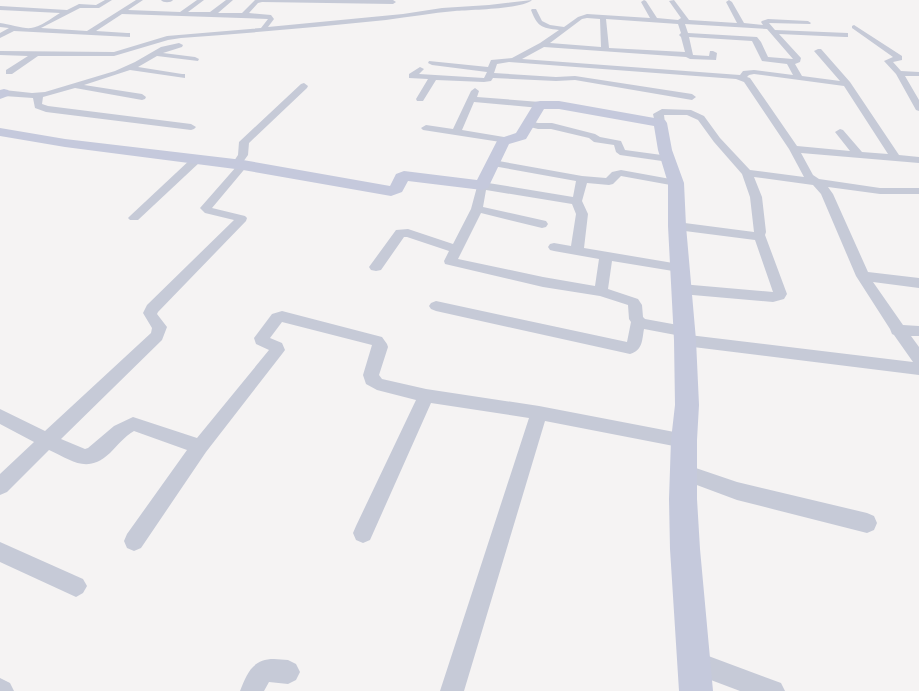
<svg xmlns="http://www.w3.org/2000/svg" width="919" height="691" font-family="'Fira Sans Condensed',sans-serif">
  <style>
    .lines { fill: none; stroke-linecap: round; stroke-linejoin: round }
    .street { fill: #c6cad7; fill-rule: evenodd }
    .secondary { fill: #c5c9dc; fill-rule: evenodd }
  </style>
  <rect width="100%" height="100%" fill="#f5f3f3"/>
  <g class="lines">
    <g class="street">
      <path d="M105 0H112L99 8H80L41 28 87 31 136 0H143L128 10 180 12 197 0H204L188 12H210L226 0H233L218 13H242L255 0H393L396 2 393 4 262 2 258 3 249 13 271 15 274 19 268 27 403 14 442 8 489 5 532 0C523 9 470 10 455 11 432 13 409 17 386 20 318 27 250 33 181 38L168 40 114 56H38L12 74H6V70L28 56 0 55V51L114 52 167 36 261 28 268 19 122 14 96 31 127 33H130V37L14 31 0 38V33L9 28 0 27V23C9 24 24 29 31 28 40 27 52 18 60 13L0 10V6L67 10 79 4 96 5Z"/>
      <path d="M161 0H173C171 3 163 3 161 0Z"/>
      <path d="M644 0 646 1 657 18 678 20 681 18 669 1 674 0 689 20 737 23 726 2 729 0 732 2 744 23 763 25 761 22 762 21 768 19 808 21 811 23 810 24 769 23 775 30 848 33V37H845L779 34 801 58 800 62 795 64 802 76 840 81 814 51 818 49H821L850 82 899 155 919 157V163L801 153 813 175 819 179 880 188H919V194H880L828 187 833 194 868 272 919 278V288L873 282 903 325 919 326V336H911L919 347V375L685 346 680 344 678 340 681 336 644 329C642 340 643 350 630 354L436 311 431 309 429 306 431 303 436 301 627 342 631 322 629 319 628 305 600 296 543 287 445 264 444 261 449 251 407 237H404L381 270 376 271 371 270 369 267 396 230 408 229 453 244 471 209 478 183 482 182 573 197 576 181 493 166 488 163 489 161 493 160 582 176 606 178 612 172 621 170 676 180 681 183 676 186 621 176 613 184 609 185 587 183 582 201 588 214 584 248 679 264 684 265 686 268 684 271 679 272 612 261 608 289 638 299 642 305 643 317 645 319 689 327 691 331 689 335 913 362 894 335 892 334 890 329 856 276 821 194 813 185 754 177 762 197 766 232 765 235 787 294 784 299 773 302 681 294 676 292 674 289 676 286 681 284 773 292 755 240 677 230 673 229 671 226 673 223 677 222 754 232 750 197 742 174 714 142 698 120 687 115H664L665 123 660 126 655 123 653 114 662 109 691 110 704 116 720 138 750 170 804 177 789 149 744 82 736 79 509 62 497 64 494 73 556 77 575 76 692 94 696 97 692 100 575 80 556 81 493 78 491 81 484 82 436 80 423 101H417L416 99 428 79 409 78V74L420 67 424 69 419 74 484 78 487 72 432 65 428 63 429 61 488 67 491 60 512 58 540 43 559 30C541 28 537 26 531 10L532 9H536L542 21 550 25 564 27 578 17 587 14 650 18 641 2ZM587 18 600 19 601 47 550 43 582 19ZM606 19 678 24 681 33 679 35 681 37 685 52 609 48ZM685 24 767 29 793 59 768 57 761 42 757 37 688 33ZM689 37 752 41 762 61 787 64 793 75 754 70 743 71 740 75 522 59 544 47 686 57 690 59 716 60 717 53 713 51H710L709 56 693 55ZM754 74 844 86 888 154 862 152 843 130 840 129 835 132 850 151 797 146 750 78 747 77 749 75ZM486 190 572 204 576 214 571 246 554 243 550 244 548 247 550 250 554 251 599 259 595 286 543 277 458 259 481 213 542 228 546 227 548 224 546 221 483 207Z"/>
      <polygon points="854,25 902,56 902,60 893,62 901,71 919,72 919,76 905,76 919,100 919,111 916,110 896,74 884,61 893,57 852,28 852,26"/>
      <polygon points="179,43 183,45 182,47 163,53 195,57 199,59 198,61 157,56 138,67 182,74 185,74 185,78 130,70 84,85 142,94 146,97 145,99 142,100 75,88 43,97 42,104 48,106 191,124 196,127 194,129 191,130 46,112 35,108 33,98 4,96 0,93 1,91 4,90 32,93 45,92 115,71 135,62 161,47"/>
      <path d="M304 83 308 86 307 88 249 143 248 155 243 162 248 165 212 208 245 216 247 218 246 221 158 312 157 314 167 327 162 340 61 439 85 449 88 448 114 426 133 417 197 438 269 350 256 344 254 338 272 314 282 311 382 337 387 344 388 347 379 375 382 379 426 389 539 406 690 435 693 440 690 445 684 448 545 421 464 691H440L529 418 431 403 370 540 363 543 356 540 353 533 356 526 416 400 377 390 366 384 363 375 372 345 282 322 270 338 282 343 285 350 282 354 206 452 141 548 134 551 127 548 124 541 127 534 187 450 134 431C124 437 118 445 110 453 87 474 73 461 49 450L7 492 0 495V474L34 442 0 424V409L45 431 151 333 152 328 143 313 147 305 234 220 205 213 200 208 236 167 232 164 238 155 239 142 301 84Z"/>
      <polygon points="475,88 479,91 477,97 540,102 544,105 540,108 474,102 462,130 510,138 512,140 510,142 507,143 423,130 421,128 426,125 453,129 471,91"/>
      <polygon points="529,121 538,123 552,123 595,134 600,137 621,141 625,150 669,156 674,159 669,162 620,155 616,152 614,145 594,142 589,138 551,129 538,129 526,126 524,124 526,122"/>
      <polygon points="196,157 200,158 201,160 200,162 138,220 130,220 128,218 130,216 192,158"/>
      <polygon points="684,464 737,482 867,513 874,516 877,523 874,530 867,533 737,500 678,478 675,472 678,466"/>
      <polygon points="0,542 83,579 87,586 83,593 76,597 0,562"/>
      <polygon points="695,651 781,683 785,691 740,691 687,671 683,663 687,655"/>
      <path d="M274 659 288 660 296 664 300 672 296 680 288 684 269 682 264 691H240C247 674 252 659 274 659Z"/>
      <polygon points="0,678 10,683 14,691 0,691"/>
    </g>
    <g class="secondary">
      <polygon points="4,89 8,90 10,93 8,96 0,99 0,90"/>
      <polygon points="540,101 559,101 660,119 665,120 667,123 672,150 684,183 686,226 696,340 699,405 697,440 697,499 700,549 713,691 679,691 670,549 669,499 671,440 675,405 674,340 668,226 668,183 658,150 654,126 559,109 544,109 526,139 509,144 488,188 482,190 408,181 402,192 391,196 243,170 65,147 0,136 0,128 65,139 243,160 390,186 396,174 404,171 477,180 498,139 516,133 535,102"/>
    </g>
  </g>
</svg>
